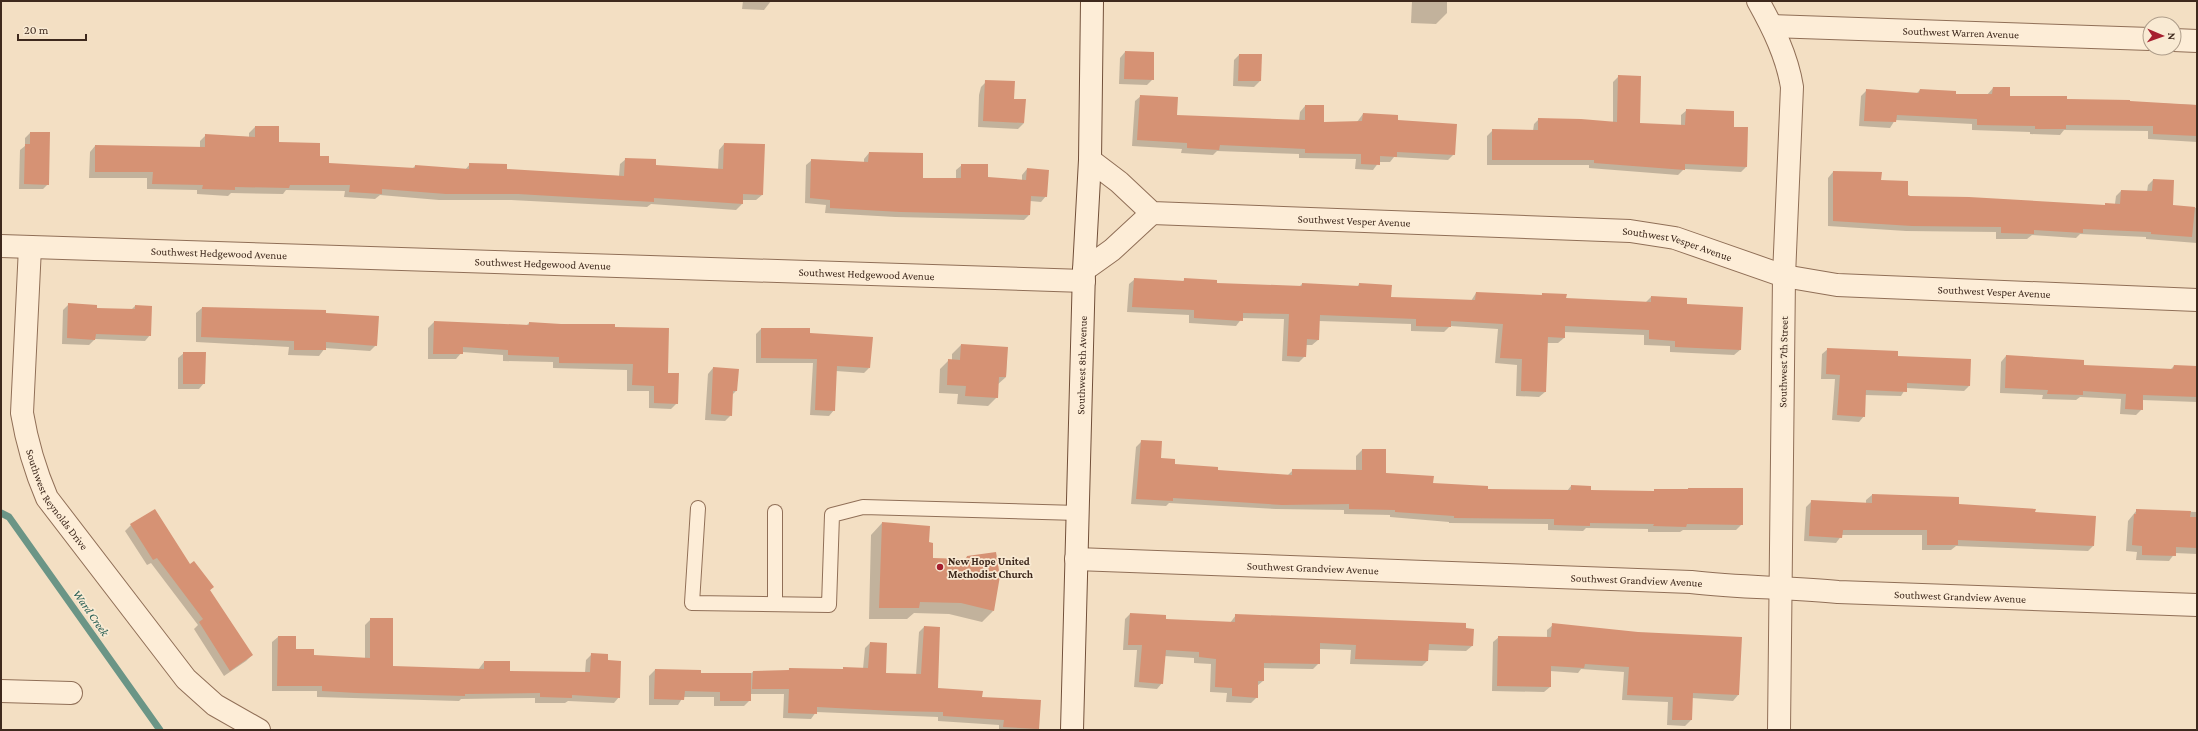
<svg xmlns="http://www.w3.org/2000/svg" width="2198" height="731" font-family="'Crimson Pro',serif">
  <style>
    .shadow { fill: #0003 }
    .lines { fill: none; stroke-linecap: round; stroke-linejoin: round }
    .stream { stroke: #6b9586; stroke-width: 7 }
    .building { fill: #d69274 }
    .lane-casing { stroke: #906f57; stroke-width: 16 }
    .street-casing { stroke: #906f57; stroke-width: 24 }
    .secondary-casing { stroke: #72503a; stroke-width: 24 }
    .lane { stroke: #fdedd7; stroke-width: 14 }
    .street { stroke: #fdedd7; stroke-width: 22 }
    .secondary { stroke: #fdedd7; stroke-width: 22 }
    .poi-dot { fill: #a61f2f; stroke: #f9ead3; stroke-width: 1.5 }
    .labels { text-anchor: middle; stroke-width: 3.5; stroke-linejoin: round; paint-order: stroke }
    .street-label { font-size: 11px; fill: #3e291d; stroke: #f9ead3 }
    .poi-label { font-size: 11px; font-weight: bold; fill: #3e291d; stroke: #f9ead3; text-anchor: start }
    .water-label { font-size: 12px; font-style: italic; fill: #2a6056; stroke: #f9ead3 }
  </style>
  <rect width="100%" height="100%" fill="#f3dfc3"/>
  <g class="shadow">
    <polygon points="743,1 771,1 764,10 742,9"/>
    <polygon points="1412,1 1447,1 1447,13 1436,24 1411,23"/>
    <polygon points="1125,52 1153,79 1147,85 1119,84 1120,58"/>
    <polygon points="1239,55 1260,81 1254,87 1233,86 1234,60"/>
    <polygon points="1619,76 1639,124 1681,126 1681,115 1687,110 1732,128 1746,167 1741,172 1684,169 1678,175 1589,168 1589,165 1487,165 1487,136 1493,130 1533,131 1534,124 1539,119 1613,123 1613,82"/>
    <polygon points="987,81 1013,100 1024,123 1018,129 978,127 979,95 981,87"/>
    <polygon points="1993,88 2009,97 2197,105 2197,142 2148,139 2148,131 2064,130 2060,135 2030,134 2030,132 1972,130 1972,124 1895,120 1890,128 1859,126 1861,96 1866,91 1916,94 1920,90 1955,95 1987,95"/>
    <polygon points="1141,96 1176,116 1299,121 1300,112 1305,106 1323,123 1357,122 1363,114 1397,121 1454,154 1448,160 1394,157 1390,162 1379,162 1373,170 1355,169 1356,159 1299,158 1299,154 1217,151 1213,155 1181,153 1182,149 1132,146 1135,101"/>
    <polygon points="255,127 278,143 319,157 328,164 412,169 415,166 465,170 470,164 506,170 619,176 620,164 626,159 655,166 718,170 719,150 724,144 762,195 756,200 742,200 742,204 736,210 651,204 647,207 511,200 439,200 380,195 375,199 344,197 345,191 286,190 283,194 231,193 228,196 197,194 197,190 147,189 147,178 89,178 90,152 95,146 200,148 200,141 206,135 249,137 249,133"/>
    <polygon points="30,133 48,184 43,189 19,189 20,150 25,146 25,138"/>
    <polygon points="869,153 922,179 956,179 956,170 962,165 987,178 1022,180 1022,175 1027,169 1046,196 1041,202 1030,201 1029,215 1024,220 895,217 825,213 826,205 805,203 806,165 812,160 864,163 864,159"/>
    <polygon points="1833,172 1880,181 1910,197 2104,206 2115,204 2116,196 2121,191 2147,192 2148,185 2153,180 2172,206 2197,208 2197,243 2146,239 2146,237 2080,234 2076,238 2032,235 2027,239 1996,239 1996,232 1906,231 1828,226 1828,178"/>
    <polygon points="1135,279 1182,282 1185,279 1215,284 1299,287 1302,284 1357,287 1359,284 1390,298 1471,301 1476,293 1540,296 1543,294 1565,299 1645,303 1651,297 1685,305 1740,350 1734,355 1670,352 1670,346 1644,345 1644,335 1564,332 1564,338 1558,343 1546,343 1545,392 1539,397 1516,396 1517,365 1495,363 1498,329 1450,326 1444,332 1411,331 1411,324 1319,321 1318,340 1312,345 1306,345 1305,356 1299,362 1282,361 1284,319 1242,318 1236,326 1189,323 1189,315 1127,312 1129,284"/>
    <polygon points="69,304 96,309 131,310 135,306 150,335 145,341 95,339 89,345 62,344 63,310"/>
    <polygon points="202,308 325,314 376,345 370,351 325,348 319,356 288,355 289,347 196,342 196,313"/>
    <polygon points="434,322 526,326 529,323 614,328 667,374 677,403 671,409 649,408 649,391 627,391 627,370 553,368 553,362 503,361 503,355 462,352 456,359 428,359 428,328"/>
    <polygon points="761,329 809,334 869,368 864,373 836,371 834,410 829,416 810,415 813,363 756,363 756,334"/>
    <polygon points="961,345 1007,348 1006,377 997,385 997,397 988,406 957,404 958,394 939,393 940,369 949,360 952,361 952,354"/>
    <polygon points="1828,349 1897,357 1970,360 1969,386 1964,391 1906,388 1901,396 1865,395 1864,416 1859,422 1832,420 1835,379 1821,379 1822,354"/>
    <polygon points="184,353 204,383 199,389 178,389 178,358"/>
    <polygon points="2006,356 2083,366 2170,370 2174,366 2197,367 2197,402 2142,400 2142,409 2136,415 2120,414 2121,399 2080,397 2076,400 2042,399 2043,395 2000,393 2001,362"/>
    <polygon points="713,368 736,391 732,395 731,415 725,421 705,420 708,374"/>
    <polygon points="1142,441 1160,459 1174,465 1217,471 1287,476 1293,470 1356,471 1356,456 1362,450 1385,474 1432,484 1486,490 1567,491 1571,486 1590,491 1653,492 1655,490 1742,524 1736,530 1683,530 1680,532 1648,532 1648,529 1586,528 1583,531 1548,530 1548,524 1449,523 1449,522 1390,517 1390,515 1344,514 1344,510 1276,509 1169,503 1166,506 1131,504 1136,447"/>
    <polygon points="1872,495 2034,513 2093,546 2088,551 1956,546 1951,550 1922,550 1922,535 1842,535 1836,543 1804,541 1806,507 1812,501 1866,504 1866,500"/>
    <polygon points="2137,510 2197,512 2197,554 2175,553 2169,561 2136,560 2137,552 2126,551 2128,521"/>
    <polygon points="882,523 927,543 931,559 964,560 967,557 993,611 982,622 949,614 914,613 907,619 869,619 871,535"/>
    <polygon points="131,525 189,566 213,587 209,591 252,655 246,661 224,676 194,629 198,625 151,563 147,565 125,531"/>
    <polygon points="1130,614 1165,620 1230,623 1236,615 1465,629 1472,646 1466,651 1427,650 1427,661 1422,666 1350,664 1351,650 1319,649 1319,663 1313,669 1263,668 1263,681 1257,686 1257,697 1251,703 1226,702 1227,693 1210,692 1211,664 1194,663 1194,658 1164,656 1162,683 1157,689 1134,687 1137,650 1123,650 1125,619"/>
    <polygon points="371,619 392,667 478,670 484,662 509,662 509,672 585,673 586,660 592,654 607,661 619,697 614,703 568,701 565,703 535,703 535,698 461,699 459,701 317,697 317,691 272,691 272,642 278,637 295,650 313,656 365,659 365,625"/>
    <polygon points="1553,625 1637,633 1741,638 1738,695 1733,701 1692,698 1691,720 1685,726 1667,725 1668,702 1622,700 1624,672 1581,669 1578,673 1550,671 1550,687 1544,692 1492,691 1493,642 1499,637 1547,638 1547,630"/>
    <polygon points="924,627 937,689 981,698 1038,729 999,730 999,725 938,721 938,717 816,712 811,719 783,718 784,694 750,694 750,700 744,706 714,706 714,697 683,697 678,705 649,705 649,676 655,670 700,674 750,674 753,672 787,671 790,669 863,669 865,648 870,643 886,644 885,674 916,675 919,632"/>
  </g>
  <g class="lines">
    <polyline class="stream" points="1,513 9,517 160,730"/>
  </g>
  <g class="building">
    <polygon points="1125,51 1154,52 1154,80 1124,79"/>
    <polygon points="1239,54 1262,54 1261,81 1238,81"/>
    <polygon points="1618,75 1641,76 1640,123 1685,125 1686,109 1734,111 1734,127 1748,127 1747,167 1685,164 1685,170 1594,163 1594,160 1492,160 1492,129 1538,130 1538,118 1581,119 1617,122"/>
    <polygon points="985,80 1015,81 1014,99 1026,99 1024,123 983,121"/>
    <polygon points="1993,87 2010,87 2010,96 2067,96 2067,99 2130,100 2130,101 2197,105 2197,136 2153,134 2153,126 2066,125 2066,129 2035,129 2035,126 1977,125 1977,119 1897,115 1896,122 1864,121 1866,89 1919,93 1920,89 1956,91 1956,94 1992,94"/>
    <polygon points="1140,95 1178,97 1177,115 1305,120 1305,105 1324,105 1324,122 1362,121 1363,113 1398,115 1398,120 1457,124 1455,155 1397,152 1397,157 1380,156 1380,165 1361,164 1361,154 1305,153 1305,149 1220,145 1219,150 1187,148 1187,143 1137,140"/>
    <polygon points="255,126 279,126 279,142 320,143 320,156 329,156 329,163 415,168 415,165 469,169 469,163 507,164 507,169 624,176 625,158 656,159 656,165 723,169 724,143 765,144 763,195 743,194 743,204 654,198 654,202 518,194 446,194 382,189 382,194 349,192 350,185 290,185 289,188 235,187 235,190 202,189 203,185 152,184 153,172 95,172 95,145 205,147 205,134 255,137"/>
    <polygon points="30,132 50,132 49,185 24,184 25,144 30,144"/>
    <polygon points="869,152 923,153 923,178 961,178 961,164 988,164 988,177 1026,180 1027,168 1049,170 1047,197 1031,196 1030,215 901,212 830,208 830,200 810,198 811,159 868,162"/>
    <polygon points="1833,171 1882,172 1881,180 1908,181 1908,195 1910,196 1969,197 2105,205 2105,203 2120,204 2121,190 2152,191 2153,179 2174,180 2173,205 2195,207 2192,237 2151,234 2151,232 2083,229 2083,233 2034,230 2034,234 2001,233 2001,227 1912,226 1833,221"/>
    <polygon points="1134,278 1184,281 1184,278 1217,280 1217,283 1302,286 1302,283 1359,286 1359,283 1392,285 1391,297 1475,300 1476,292 1542,295 1542,293 1567,294 1566,298 1651,302 1651,296 1687,298 1687,304 1743,307 1741,350 1675,347 1675,341 1649,339 1649,330 1565,326 1565,338 1548,337 1546,392 1521,391 1522,359 1500,358 1503,324 1451,321 1451,327 1416,326 1416,319 1320,315 1319,340 1307,339 1306,357 1287,356 1289,314 1243,313 1243,321 1194,318 1194,310 1132,307"/>
    <polygon points="68,303 97,305 97,308 135,309 135,305 152,306 151,336 96,334 95,340 67,338"/>
    <polygon points="202,307 326,310 326,313 379,316 377,346 326,342 326,350 294,350 294,341 201,337"/>
    <polygon points="434,321 529,325 529,322 561,324 615,324 615,327 669,328 668,373 679,373 678,404 654,403 654,386 632,385 633,364 559,363 559,357 508,355 508,350 463,347 463,354 433,354"/>
    <polygon points="761,328 810,328 810,333 873,337 870,368 837,366 835,411 815,410 817,359 761,358"/>
    <polygon points="961,344 1008,347 1006,377 999,377 998,398 965,396 966,386 947,385 948,359 960,360"/>
    <polygon points="1827,348 1898,351 1898,356 1971,359 1970,386 1907,383 1907,392 1866,390 1865,417 1837,415 1840,375 1826,374"/>
    <polygon points="183,352 206,352 205,384 183,384"/>
    <polygon points="2006,355 2084,360 2084,365 2173,369 2174,365 2197,366 2197,397 2143,395 2143,410 2125,409 2126,394 2083,391 2083,395 2047,394 2048,390 2005,388"/>
    <polygon points="713,367 739,369 737,391 733,391 732,416 711,414"/>
    <polygon points="1141,440 1162,441 1161,458 1175,459 1175,464 1218,467 1218,470 1292,475 1292,469 1362,470 1362,449 1386,449 1386,473 1434,476 1433,483 1488,486 1488,489 1571,490 1571,485 1591,486 1591,490 1654,491 1654,489 1688,489 1688,488 1743,488 1743,525 1687,524 1686,527 1653,526 1654,524 1590,523 1590,526 1554,525 1554,519 1454,518 1454,516 1395,512 1395,510 1349,509 1349,504 1282,505 1173,498 1173,501 1136,499"/>
    <polygon points="1872,494 1959,497 1959,504 2036,509 2035,512 2096,516 2094,546 1958,540 1958,545 1927,545 1927,530 1843,530 1842,538 1809,536 1811,500 1872,503"/>
    <polygon points="155,509 190,564 194,561 214,587 210,590 253,655 230,671 199,622 203,619 157,558 153,560 130,524"/>
    <polygon points="2136,509 2191,511 2190,517 2197,517 2197,548 2176,547 2176,556 2142,555 2142,546 2132,545 2134,514 2136,514"/>
    <polygon points="882,522 930,526 929,542 933,543 933,558 966,559 967,556 996,552 1000,576 994,611 961,603 920,602 919,608 879,608"/>
    <polygon points="1130,613 1166,615 1166,619 1235,622 1235,614 1466,623 1466,628 1474,629 1473,646 1429,644 1428,661 1355,659 1356,645 1320,643 1320,664 1264,663 1264,681 1258,681 1258,698 1232,696 1232,688 1215,687 1216,659 1199,657 1199,652 1166,650 1163,684 1139,682 1142,645 1128,645"/>
    <polygon points="370,618 393,618 393,666 484,669 484,661 510,661 510,671 590,672 591,653 608,654 608,660 621,661 620,698 572,695 572,698 540,697 540,693 465,694 465,696 357,693 322,691 322,686 277,686 278,636 296,636 296,649 314,649 314,655 370,658"/>
    <polygon points="1552,623 1638,632 1742,637 1739,695 1693,693 1692,720 1672,720 1673,697 1627,695 1629,667 1585,664 1584,668 1551,666 1551,687 1497,686 1498,636 1551,637"/>
    <polygon points="924,626 940,627 938,688 983,691 982,697 1041,700 1039,729 1003,727 1004,720 943,716 943,712 894,711 817,707 817,714 788,713 789,689 752,689 753,671 789,670 789,668 843,669 843,667 868,668 870,642 887,643 886,673 921,674"/>
    <polygon points="655,669 701,670 701,673 751,673 751,701 720,701 720,692 685,691 684,700 654,699"/>
  </g>
  <g class="lines">
    <g class="lane-casing">
      <g id="lane">
        <polyline points="698,508 692,603 829,605 832,515 863,507 1078,513"/>
        <polyline points="775,512 775,604"/>
      </g>
    </g>
    <g class="street-casing">
      <g id="street">
        <path d="M1758 1C1773 28 1787 56 1792 87L1784 276 1779 730"/>
        <path id="s1" d="M1772 26 2150 39"/>
        <polyline points="2174,40 2197,41"/>
        <path id="s2" d="M1090 160 1119 182 1152 213 1630 231 1675 238 1784 276 1837 285 2197 300"/>
        <path id="s3" d="M1 246 1084 281"/>
        <path id="s4" d="M30 247 22 413C27 443 35 470 47 498L186 679 215 705 259 730"/>
        <polyline points="1084,270 1112,250 1152,213"/>
        <path id="s5" d="M1076 559 1691 582C1740 588 1789 587 1838 592L2197 605"/>
        <polyline points="1,691 71,693"/>
      </g>
    </g>
    <g class="secondary-casing">
      <g id="secondary">
        <path id="s6" d="M1072 730 1084 270 1090 160 1092 1"/>
      </g>
    </g>
    <use href="#lane" class="lane"/>
    <use href="#street" class="street"/>
    <use href="#secondary" class="secondary"/>
  </g>
  <circle class="poi-dot" cx="940" cy="567" r="4"/>
  <g class="labels">
    <g class="street-label">
      <text dy="4" stroke="none"><textPath href="#s1" startOffset="189">Southwest Warren Avenue</textPath></text>
      <text dy="4" stroke="none"><textPath href="#s2" startOffset="284">Southwest Vesper Avenue</textPath></text>
      <text dy="4" stroke="none"><textPath href="#s2" startOffset="609">Southwest Vesper Avenue</textPath></text>
      <text dy="4" stroke="none"><textPath href="#s3" startOffset="218">Southwest Hedgewood Avenue</textPath></text>
      <text dy="4" stroke="none"><textPath href="#s3" startOffset="542">Southwest Hedgewood Avenue</textPath></text>
      <text dy="4" stroke="none"><textPath href="#s3" startOffset="866">Southwest Hedgewood Avenue</textPath></text>
      <text dy="4" stroke="none"><textPath href="#s2" startOffset="932">Southwest Vesper Avenue</textPath></text>
      <text transform="translate(1783 362) rotate(-89)" y="4">Southwest 7th Street</text>
      <text dy="4" stroke="none"><textPath href="#s6" startOffset="365">Southwest 8th Avenue</textPath></text>
      <text dy="4" stroke="none"><textPath href="#s4" startOffset="261">Southwest Reynolds Drive</textPath></text>
      <text dy="4" stroke="none"><textPath href="#s5" startOffset="237">Southwest Grandview Avenue</textPath></text>
      <text dy="4" stroke="none"><textPath href="#s5" startOffset="561">Southwest Grandview Avenue</textPath></text>
      <text dy="4" stroke="none"><textPath href="#s5" startOffset="885">Southwest Grandview Avenue</textPath></text>
    </g>
    <g class="poi-label">
      <text x="948" y="565">New Hope United<tspan x="948" dy="13">Methodist Church</tspan></text>
    </g>
    <g class="water-label">
      <text transform="translate(91 613) rotate(55)" y="4">Ward Creek</text>
    </g>
  </g>
  <rect width="2198" height="731" fill="none" stroke="#3e291d" stroke-width="4"/>
  <g transform="translate(2162 36) rotate(92)"><circle r="19" fill="#f9ead3" stroke="#ae9d8a"/>
  <path d="M0-3L7 15L0 10L-7 15Z" fill="#a61f2f"/>
  <text y="-6" font-size="11" font-weight="bold" text-anchor="middle" fill="#3e291d">N</text>
  </g>
  <path d="M18 34v6h68v-6" fill="none" stroke="#3e291d" stroke-width="2"/>
  <text x="24" y="34" font-size="12" fill="#3e291d" stroke="#f9ead3" stroke-width="3" paint-order="stroke">20 m</text>
</svg>
